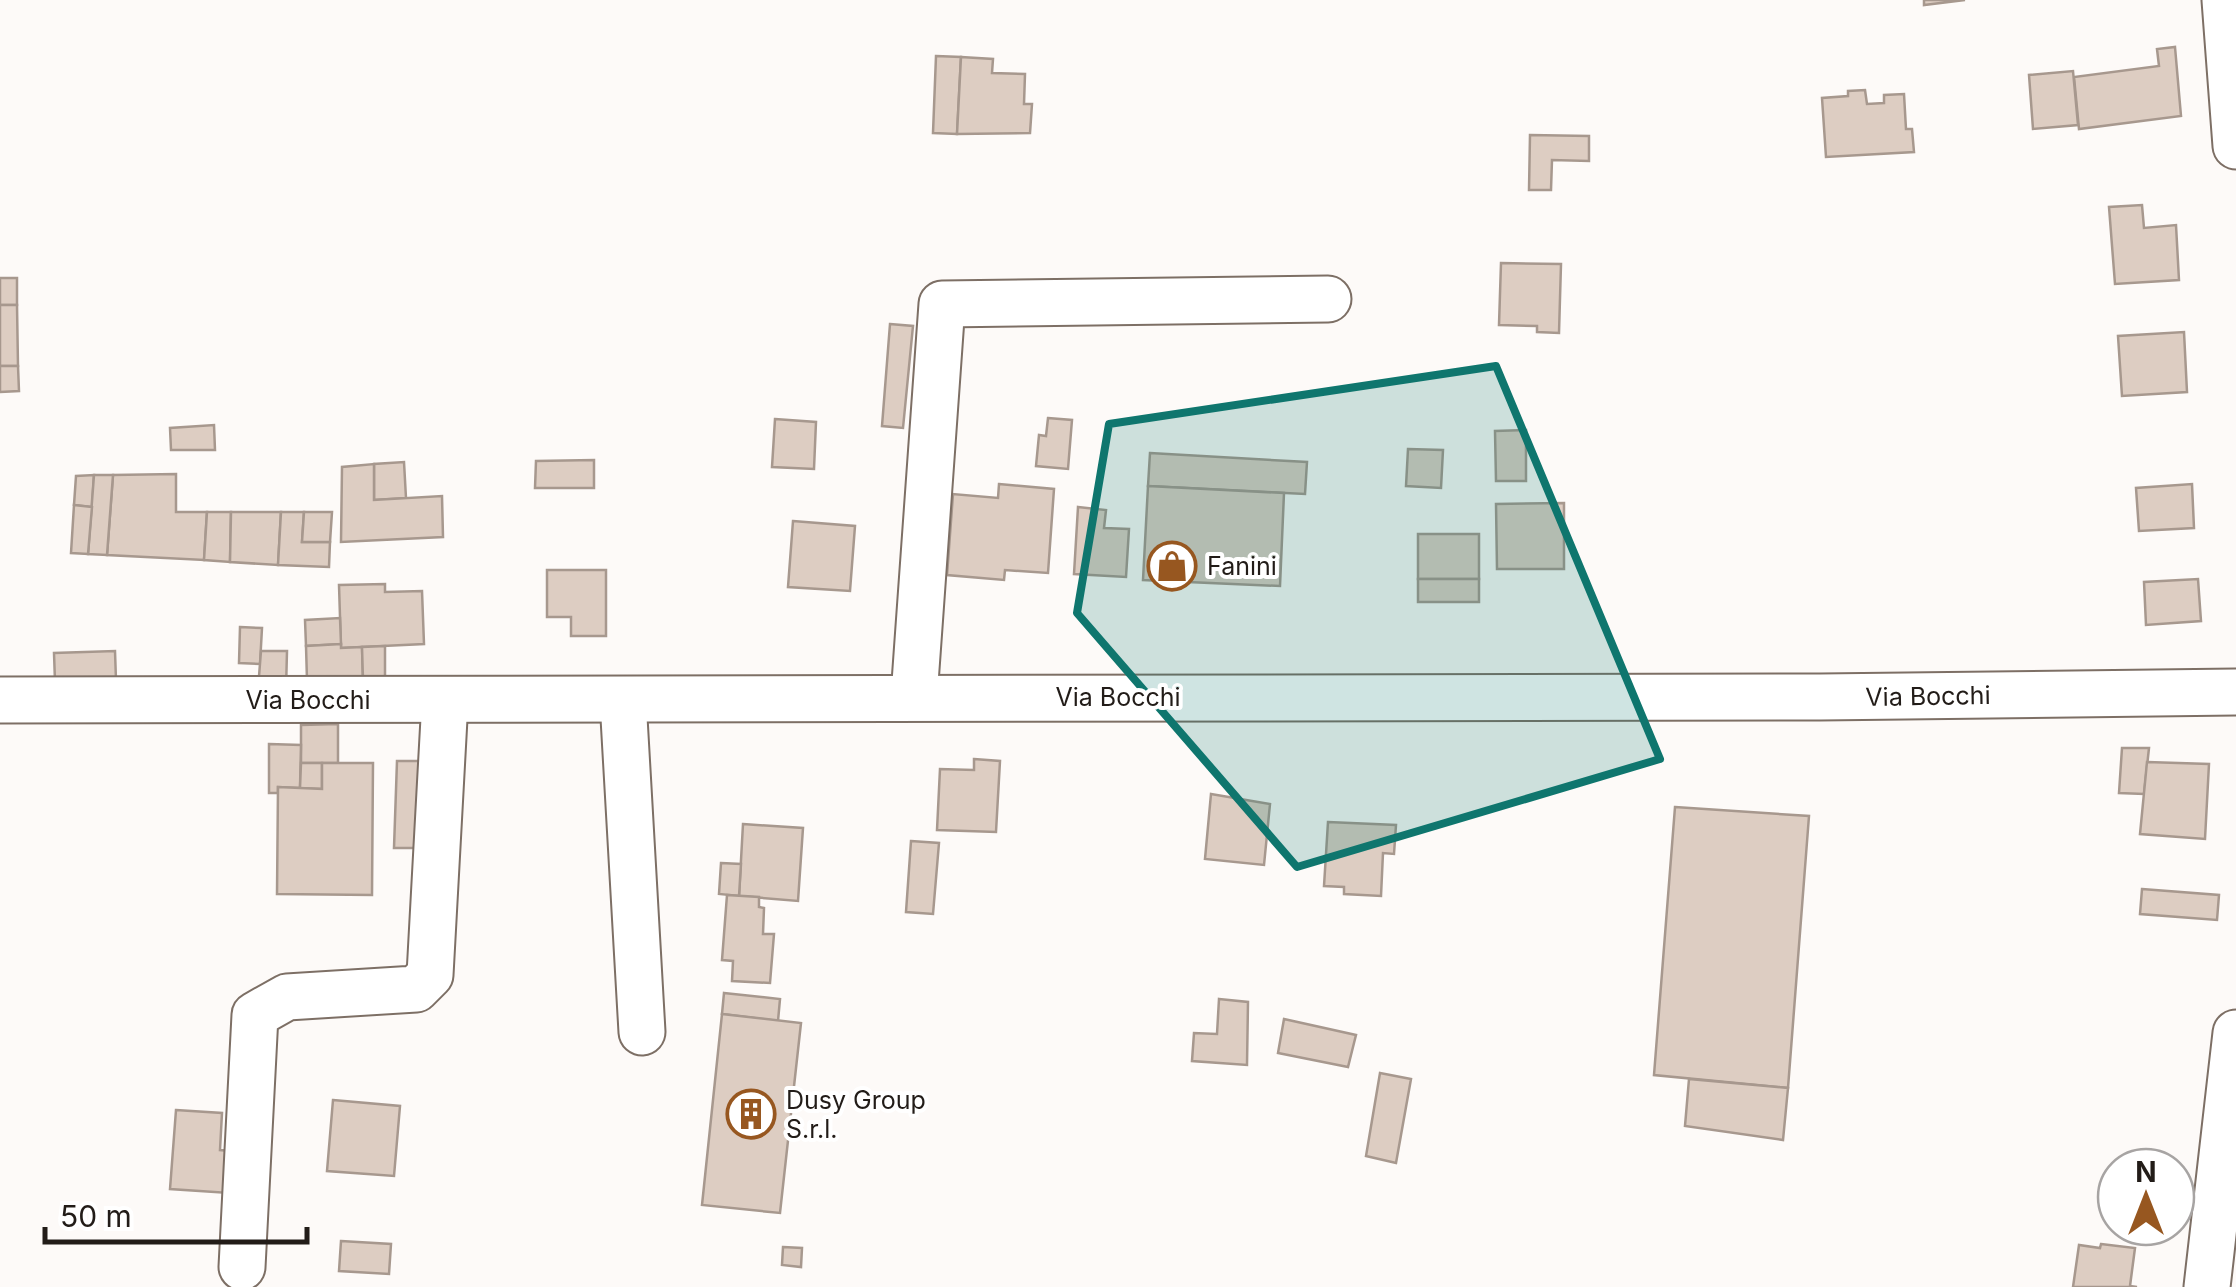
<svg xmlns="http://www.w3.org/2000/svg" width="2236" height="1287" font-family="Inter,sans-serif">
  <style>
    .building { fill: #ddcdc2; stroke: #a7988e; stroke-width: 2.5 }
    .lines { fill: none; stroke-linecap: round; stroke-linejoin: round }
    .minor-casing { stroke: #7d6f65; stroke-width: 49 }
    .minor { stroke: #fff; stroke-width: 45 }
    .marked { fill: #0f766e; fill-opacity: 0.2; stroke: #0f766e; stroke-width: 8; stroke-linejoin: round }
    .labels { text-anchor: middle; stroke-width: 8; stroke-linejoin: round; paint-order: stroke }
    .poi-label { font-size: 25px; fill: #221c18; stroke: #fff; text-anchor: start }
    .street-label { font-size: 25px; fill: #221c18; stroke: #fff }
  </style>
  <rect width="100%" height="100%" fill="#fdfaf8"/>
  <g class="building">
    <polygon points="1924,0 1965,0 1924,5"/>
    <polygon points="2175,47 2181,116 2079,129 2074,77 2159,66 2157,49"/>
    <polygon points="936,56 961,57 957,134 933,133"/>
    <polygon points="961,57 993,59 992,73 1025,74 1024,104 1032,104 1030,133 957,134"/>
    <polygon points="2073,71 2078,125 2033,129 2029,75"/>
    <polygon points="1865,90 1867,104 1884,103 1884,95 1904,94 1906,129 1912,129 1914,152 1826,157 1822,98 1848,96 1848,91"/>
    <polygon points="1530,135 1589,136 1589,161 1552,160 1551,190 1529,190"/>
    <polygon points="2142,205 2144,228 2176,225 2179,280 2115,284 2109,207"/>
    <polygon points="1501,263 1561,264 1559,333 1537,332 1537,326 1499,325"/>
    <rect x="0" y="278" width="17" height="27"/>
    <polygon points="0,305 17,305 18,366 0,366"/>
    <polygon points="890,324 913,326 903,428 882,426"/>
    <polygon points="2184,332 2187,392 2122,396 2118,336"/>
    <polygon points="0,366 18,366 19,391 0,392"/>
    <polygon points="1048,418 1072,420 1068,469 1036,466 1039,435 1046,436"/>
    <polygon points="775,419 816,422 814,469 772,467"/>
    <polygon points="214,425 215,450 171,450 170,428"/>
    <polygon points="1526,430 1526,481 1496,481 1495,431"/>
    <polygon points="1408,449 1443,450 1441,488 1406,486"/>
    <polygon points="1150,453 1307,462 1305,494 1148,486"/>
    <polygon points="594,460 594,488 535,488 536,461"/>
    <polygon points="404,462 406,498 374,500 374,464"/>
    <polygon points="374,464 374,500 442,496 443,537 341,542 342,467"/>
    <polygon points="176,474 176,512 207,512 204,560 107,555 113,475"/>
    <polygon points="94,475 92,507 74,505 76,476"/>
    <polygon points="94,475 113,475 107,555 88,554"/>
    <polygon points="999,484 1054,489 1048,573 1005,570 1004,580 947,575 953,494 998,498"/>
    <polygon points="2192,484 2194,528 2139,531 2136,488"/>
    <polygon points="1148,486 1284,493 1280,586 1143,580"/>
    <polygon points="1564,503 1564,569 1497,569 1496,504"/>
    <polygon points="74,505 92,507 88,554 71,553"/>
    <polygon points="1078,507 1106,510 1104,528 1129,529 1126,577 1074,574"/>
    <polygon points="207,512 231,512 230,562 204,560"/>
    <polygon points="231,512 281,512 278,565 230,562"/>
    <polygon points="281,512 304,512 302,542 330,542 329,567 278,565"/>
    <polygon points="304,512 332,512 330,542 302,542"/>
    <polygon points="793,521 855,526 850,591 788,587"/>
    <rect x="1418" y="534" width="61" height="45"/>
    <polygon points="547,570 606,570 606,636 571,636 571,617 547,617"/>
    <rect x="1418" y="579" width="61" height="23"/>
    <polygon points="2198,579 2201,621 2146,625 2144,582"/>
    <polygon points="385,584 385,592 422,591 424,644 341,648 339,585"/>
    <polygon points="340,618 341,644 306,646 305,620"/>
    <polygon points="240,627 262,628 260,664 239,663"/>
    <polygon points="341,644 341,648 362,647 363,680 307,680 306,646"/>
    <polygon points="385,646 385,679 363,680 362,647"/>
    <polygon points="115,651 116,680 55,682 54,653"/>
    <polygon points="261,651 287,651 286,690 258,689"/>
    <polygon points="338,724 338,763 301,763 301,725"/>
    <polygon points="269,744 301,745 300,788 278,787 278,793 269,793"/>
    <polygon points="2122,748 2149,748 2144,794 2119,793"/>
    <polygon points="974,759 1000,761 996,832 937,830 940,769 974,770"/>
    <polygon points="397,761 426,761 423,848 394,848"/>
    <polygon points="2147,762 2209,764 2205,839 2140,834"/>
    <polygon points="301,763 322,763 322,789 300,788"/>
    <polygon points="322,763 373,763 372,895 277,894 278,787 322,789"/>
    <polygon points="1211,794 1270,804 1264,865 1205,859"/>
    <polygon points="1675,807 1809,816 1788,1088 1654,1075"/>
    <polygon points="1328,822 1396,825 1394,854 1383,853 1381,896 1344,894 1344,887 1324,886"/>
    <polygon points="743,824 803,828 798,901 739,896"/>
    <polygon points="911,841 939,843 933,914 906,912"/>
    <polygon points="721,863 741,864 739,896 719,894"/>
    <polygon points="2142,889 2219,895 2217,920 2140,914"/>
    <polygon points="727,895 759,897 759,907 764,908 763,934 774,934 770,983 732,981 733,961 722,960"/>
    <polygon points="724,993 780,999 778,1021 722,1014"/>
    <polygon points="1219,999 1248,1002 1247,1065 1192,1061 1194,1033 1217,1034"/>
    <polygon points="722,1014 801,1023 780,1213 702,1205"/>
    <polygon points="1284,1019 1356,1035 1348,1067 1278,1053"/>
    <polygon points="1380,1073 1411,1079 1396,1163 1366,1156"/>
    <polygon points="1689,1079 1788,1088 1783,1140 1685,1126"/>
    <polygon points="333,1100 400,1106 394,1176 327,1171"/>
    <polygon points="176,1110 222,1113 220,1150 231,1151 229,1193 170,1189"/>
    <polygon points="341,1241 391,1244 389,1274 339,1271"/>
    <polygon points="2101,1244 2135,1248 2130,1286 2137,1287 2073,1287 2079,1245 2100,1248"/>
    <polygon points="783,1247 802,1248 801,1267 782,1265"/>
  </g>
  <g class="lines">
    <g class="minor-casing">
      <g id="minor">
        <polyline points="2225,0 2236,146"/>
        <polyline points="914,697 942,304 1328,299"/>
        <polyline points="0,700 1820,697 2236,692"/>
        <polyline points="623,700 642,1032"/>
        <polyline points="242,1267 255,1015 287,997 416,989 430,975 445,700"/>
        <polyline points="2207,1287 2236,1033"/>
      </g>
    </g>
    <use href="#minor" class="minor"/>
  </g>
  <path class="marked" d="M1496 366 1660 759 1297 867 1077 613 1109 424Z"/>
  <defs>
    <g id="shop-ring" transform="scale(2.5)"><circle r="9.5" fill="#fff" stroke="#975720" stroke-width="1.5"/><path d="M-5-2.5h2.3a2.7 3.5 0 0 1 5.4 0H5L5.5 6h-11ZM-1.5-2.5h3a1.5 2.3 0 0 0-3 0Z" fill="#975720"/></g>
    <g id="building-ring" transform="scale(2.5)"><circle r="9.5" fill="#fff" stroke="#975720" stroke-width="1.5"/><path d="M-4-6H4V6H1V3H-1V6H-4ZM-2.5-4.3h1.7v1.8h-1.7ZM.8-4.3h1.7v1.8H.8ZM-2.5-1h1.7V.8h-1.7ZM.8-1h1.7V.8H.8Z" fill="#975720"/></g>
  </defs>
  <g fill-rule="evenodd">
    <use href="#shop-ring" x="1172" y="566"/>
    <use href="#building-ring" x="751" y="1114"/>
  </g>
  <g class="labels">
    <g class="poi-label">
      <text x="1207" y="575">Fanini</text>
      <text x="786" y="1109">Dusy Group<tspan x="786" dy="29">S.r.l.</tspan></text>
    </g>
    <g class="street-label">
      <text transform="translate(1928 696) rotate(-1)" y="9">Via Bocchi</text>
      <text x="1118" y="706">Via Bocchi</text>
      <text x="308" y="709">Via Bocchi</text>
    </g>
  </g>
  <g transform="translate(2146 1197)"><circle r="48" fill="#ffffff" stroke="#a7a4a3" stroke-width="2.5"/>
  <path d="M0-8L18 38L0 25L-18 38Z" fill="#975720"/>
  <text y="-15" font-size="28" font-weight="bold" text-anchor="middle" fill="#221c18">N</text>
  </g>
  <path d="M45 1227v15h262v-15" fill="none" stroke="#221c18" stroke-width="5"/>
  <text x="60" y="1227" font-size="30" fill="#221c18" stroke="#ffffff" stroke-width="8" paint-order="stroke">50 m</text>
</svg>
